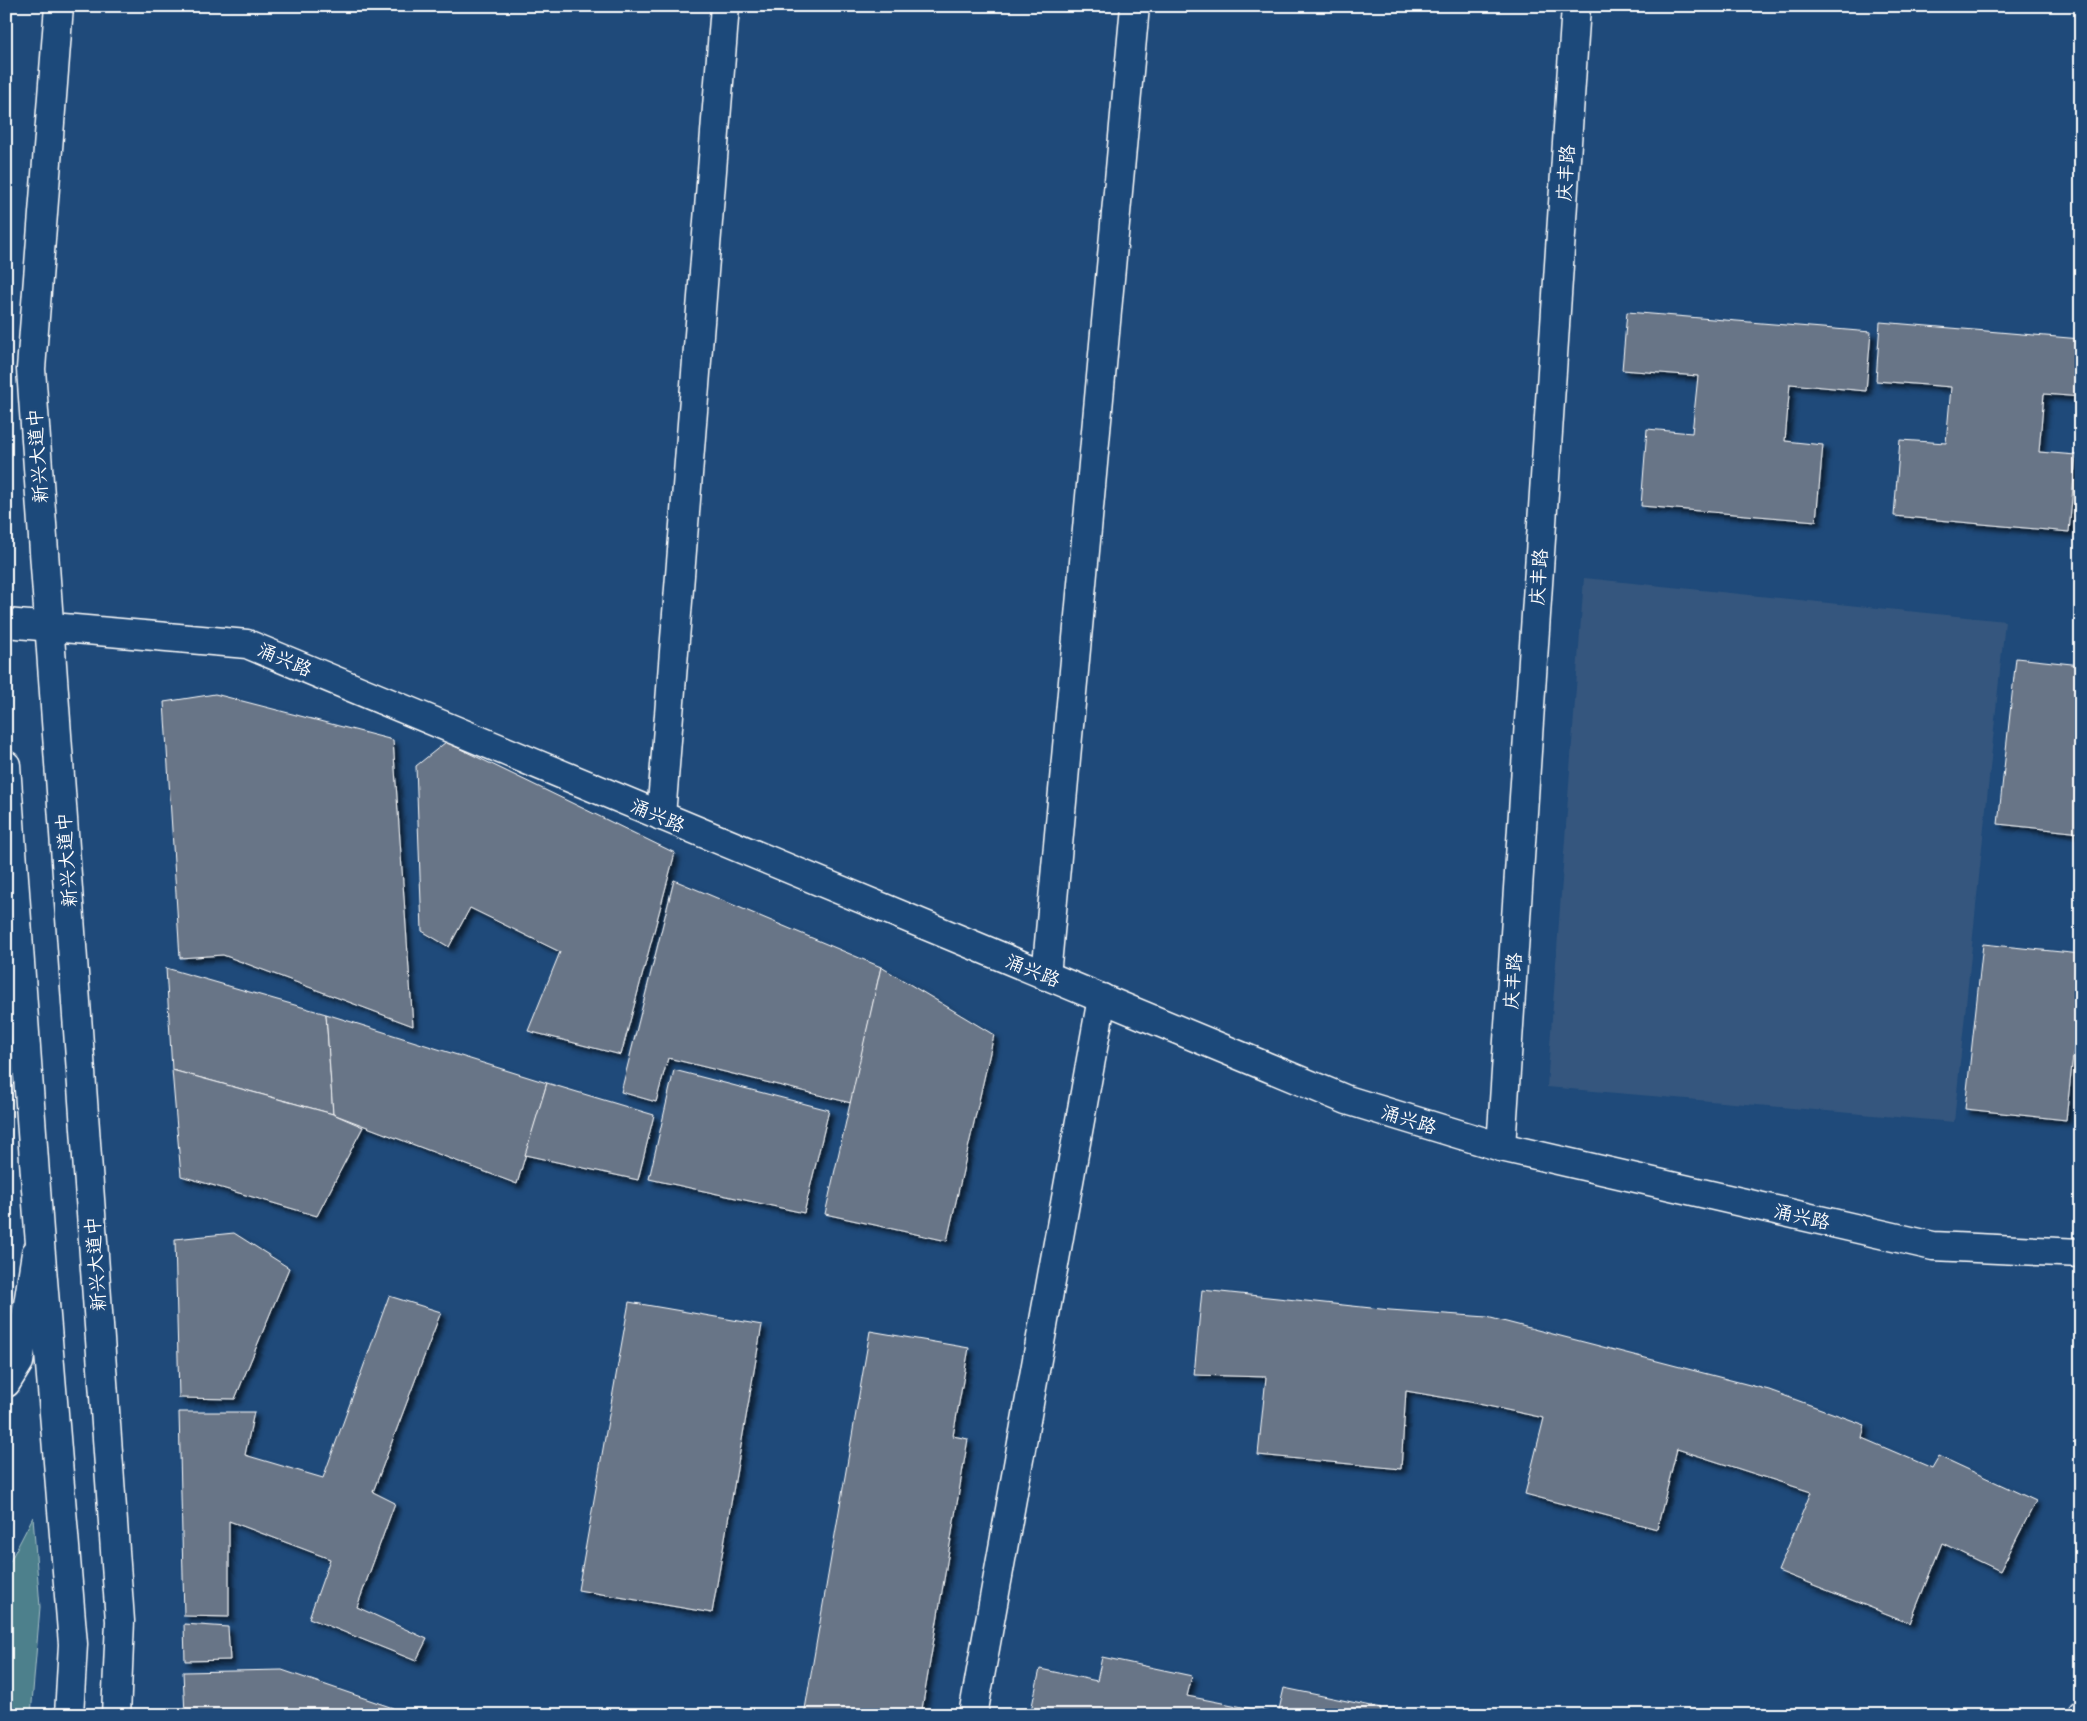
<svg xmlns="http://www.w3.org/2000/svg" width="2087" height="1721" font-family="'Patrick Hand','LXGW WenKai TC',sans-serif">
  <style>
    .built { fill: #35577e }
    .green { fill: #4e808c; stroke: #a6c0c6 }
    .building { fill: #687587; stroke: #fff; filter: url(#shadow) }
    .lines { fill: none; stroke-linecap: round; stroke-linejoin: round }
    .minor-casing { stroke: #fff; stroke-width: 31 }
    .secondary-casing { stroke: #fff; stroke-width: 31 }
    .minor { stroke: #1f4a7a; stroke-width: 28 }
    .secondary { stroke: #1f4a7a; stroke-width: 28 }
    .labels { text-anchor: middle; stroke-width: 5; stroke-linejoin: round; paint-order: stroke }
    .street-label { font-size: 19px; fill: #fff; stroke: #1f4a7a }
  </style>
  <defs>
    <filter id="shadow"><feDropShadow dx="4.5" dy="4.5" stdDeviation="2.5" flood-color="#0009"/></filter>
  </defs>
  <rect width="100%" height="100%" fill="#1f4a7a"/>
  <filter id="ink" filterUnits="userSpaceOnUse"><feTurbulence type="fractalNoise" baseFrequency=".02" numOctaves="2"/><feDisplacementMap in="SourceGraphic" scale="10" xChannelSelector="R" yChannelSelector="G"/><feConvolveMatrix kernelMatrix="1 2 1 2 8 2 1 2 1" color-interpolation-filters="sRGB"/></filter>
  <g filter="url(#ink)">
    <polygon class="built" points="1584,578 2005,621 1954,1122 1547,1087"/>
    <polygon class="green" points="33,1517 40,1607 31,1715 6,1715 6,1569"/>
    <g class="building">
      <polygon points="1627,312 1871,332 1866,391 1790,384 1785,441 1823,445 1816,521 1641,506 1647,429 1692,433 1698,376 1622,370"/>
      <polygon points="1880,322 2081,339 2081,397 2044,394 2039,452 2076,455 2069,532 1894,516 1900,440 1946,443 1951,387 1876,381"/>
      <polygon points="2016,658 2081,665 2081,833 1998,824"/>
      <polygon points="215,694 393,740 413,1026 223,955 180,958 164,702"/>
      <polygon points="446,742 675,853 621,1055 528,1031 560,952 470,908 449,947 422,931 416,766"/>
      <polygon points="674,880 881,967 851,1103 668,1058 656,1102 621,1092"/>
      <polygon points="1983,944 2081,954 2081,982 2066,1120 1965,1109"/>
      <polygon points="881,967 994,1035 947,1241 825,1214"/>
      <polygon points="166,968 326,1014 333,1114 172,1070"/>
      <polygon points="326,1014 547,1083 517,1184 333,1114"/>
      <polygon points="172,1070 333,1114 363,1127 317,1216 181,1176"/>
      <polygon points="674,1070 829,1110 804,1213 649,1179"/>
      <polygon points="547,1083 654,1115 638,1180 525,1155"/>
      <polygon points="234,1233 289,1268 235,1399 179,1398 175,1239"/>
      <polygon points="1202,1290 1390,1310 1487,1317 1769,1390 1865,1425 1862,1438 1932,1468 1939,1456 2036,1501 2000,1571 1942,1543 1910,1623 1778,1571 1811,1492 1677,1449 1657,1529 1525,1494 1544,1418 1469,1402 1406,1391 1401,1469 1258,1455 1266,1377 1194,1375"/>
      <polygon points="389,1296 441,1312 373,1492 395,1503 357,1607 427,1639 416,1661 309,1618 330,1559 229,1521 229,1617 184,1616 179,1412 254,1412 245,1455 323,1478"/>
      <polygon points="629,1302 762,1325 712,1613 578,1590"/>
      <polygon points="870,1331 969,1348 953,1436 968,1439 921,1715 804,1715"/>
      <polygon points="184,1624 228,1627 230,1660 185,1661"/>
      <polygon points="1102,1657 1192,1676 1187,1696 1278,1714 1284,1688 1381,1708 1380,1715 1030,1715 1040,1669 1097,1681"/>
      <polygon points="282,1670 393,1708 393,1715 185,1715 183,1672"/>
      <polygon points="1419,1710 1445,1715 1418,1715"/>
    </g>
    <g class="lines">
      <g class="minor-casing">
        <g id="minor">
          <polyline points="6,623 247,644 1347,1100 1501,1147 1933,1246 2081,1253"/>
          <polyline points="661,816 725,6"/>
          <polyline points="1046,976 1135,6"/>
          <polyline points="1501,1147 1576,6"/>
          <polyline points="6,1383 19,1362 36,1253"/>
          <polyline points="973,1715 1102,998"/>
          <polyline points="2081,1715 2081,1714"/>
        </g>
      </g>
      <g class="secondary-casing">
        <g id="secondary">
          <polyline points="59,6 31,369 120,1621 116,1715"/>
          <polyline points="6,765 39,1231 73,1644 69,1715"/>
        </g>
      </g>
      <use href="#minor" class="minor"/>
      <use href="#secondary" class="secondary"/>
    </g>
  </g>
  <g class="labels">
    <g class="street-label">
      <text transform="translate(1565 173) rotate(-86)" y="7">庆丰路</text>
      <text transform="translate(37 456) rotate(-94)" y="7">新兴大道中</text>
      <text transform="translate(1538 577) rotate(-86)" y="7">庆丰路</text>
      <text transform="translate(285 659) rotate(23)" y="7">涌兴路</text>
      <text transform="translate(658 815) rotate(23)" y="7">涌兴路</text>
      <text transform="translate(66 860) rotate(-94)" y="7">新兴大道中</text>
      <text transform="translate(1033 970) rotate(22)" y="7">涌兴路</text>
      <text transform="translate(1512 981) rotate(-86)" y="7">庆丰路</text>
      <text transform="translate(1409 1119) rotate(17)" y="7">涌兴路</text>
      <text transform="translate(1802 1216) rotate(13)" y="7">涌兴路</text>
      <text transform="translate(95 1264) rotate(-94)" y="7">新兴大道中</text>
    </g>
  </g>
  <rect width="2087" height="1721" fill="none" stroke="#1f4a7a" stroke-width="25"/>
  <rect x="12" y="12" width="2062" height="1696" fill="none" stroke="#fff" stroke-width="2" filter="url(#ink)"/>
</svg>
